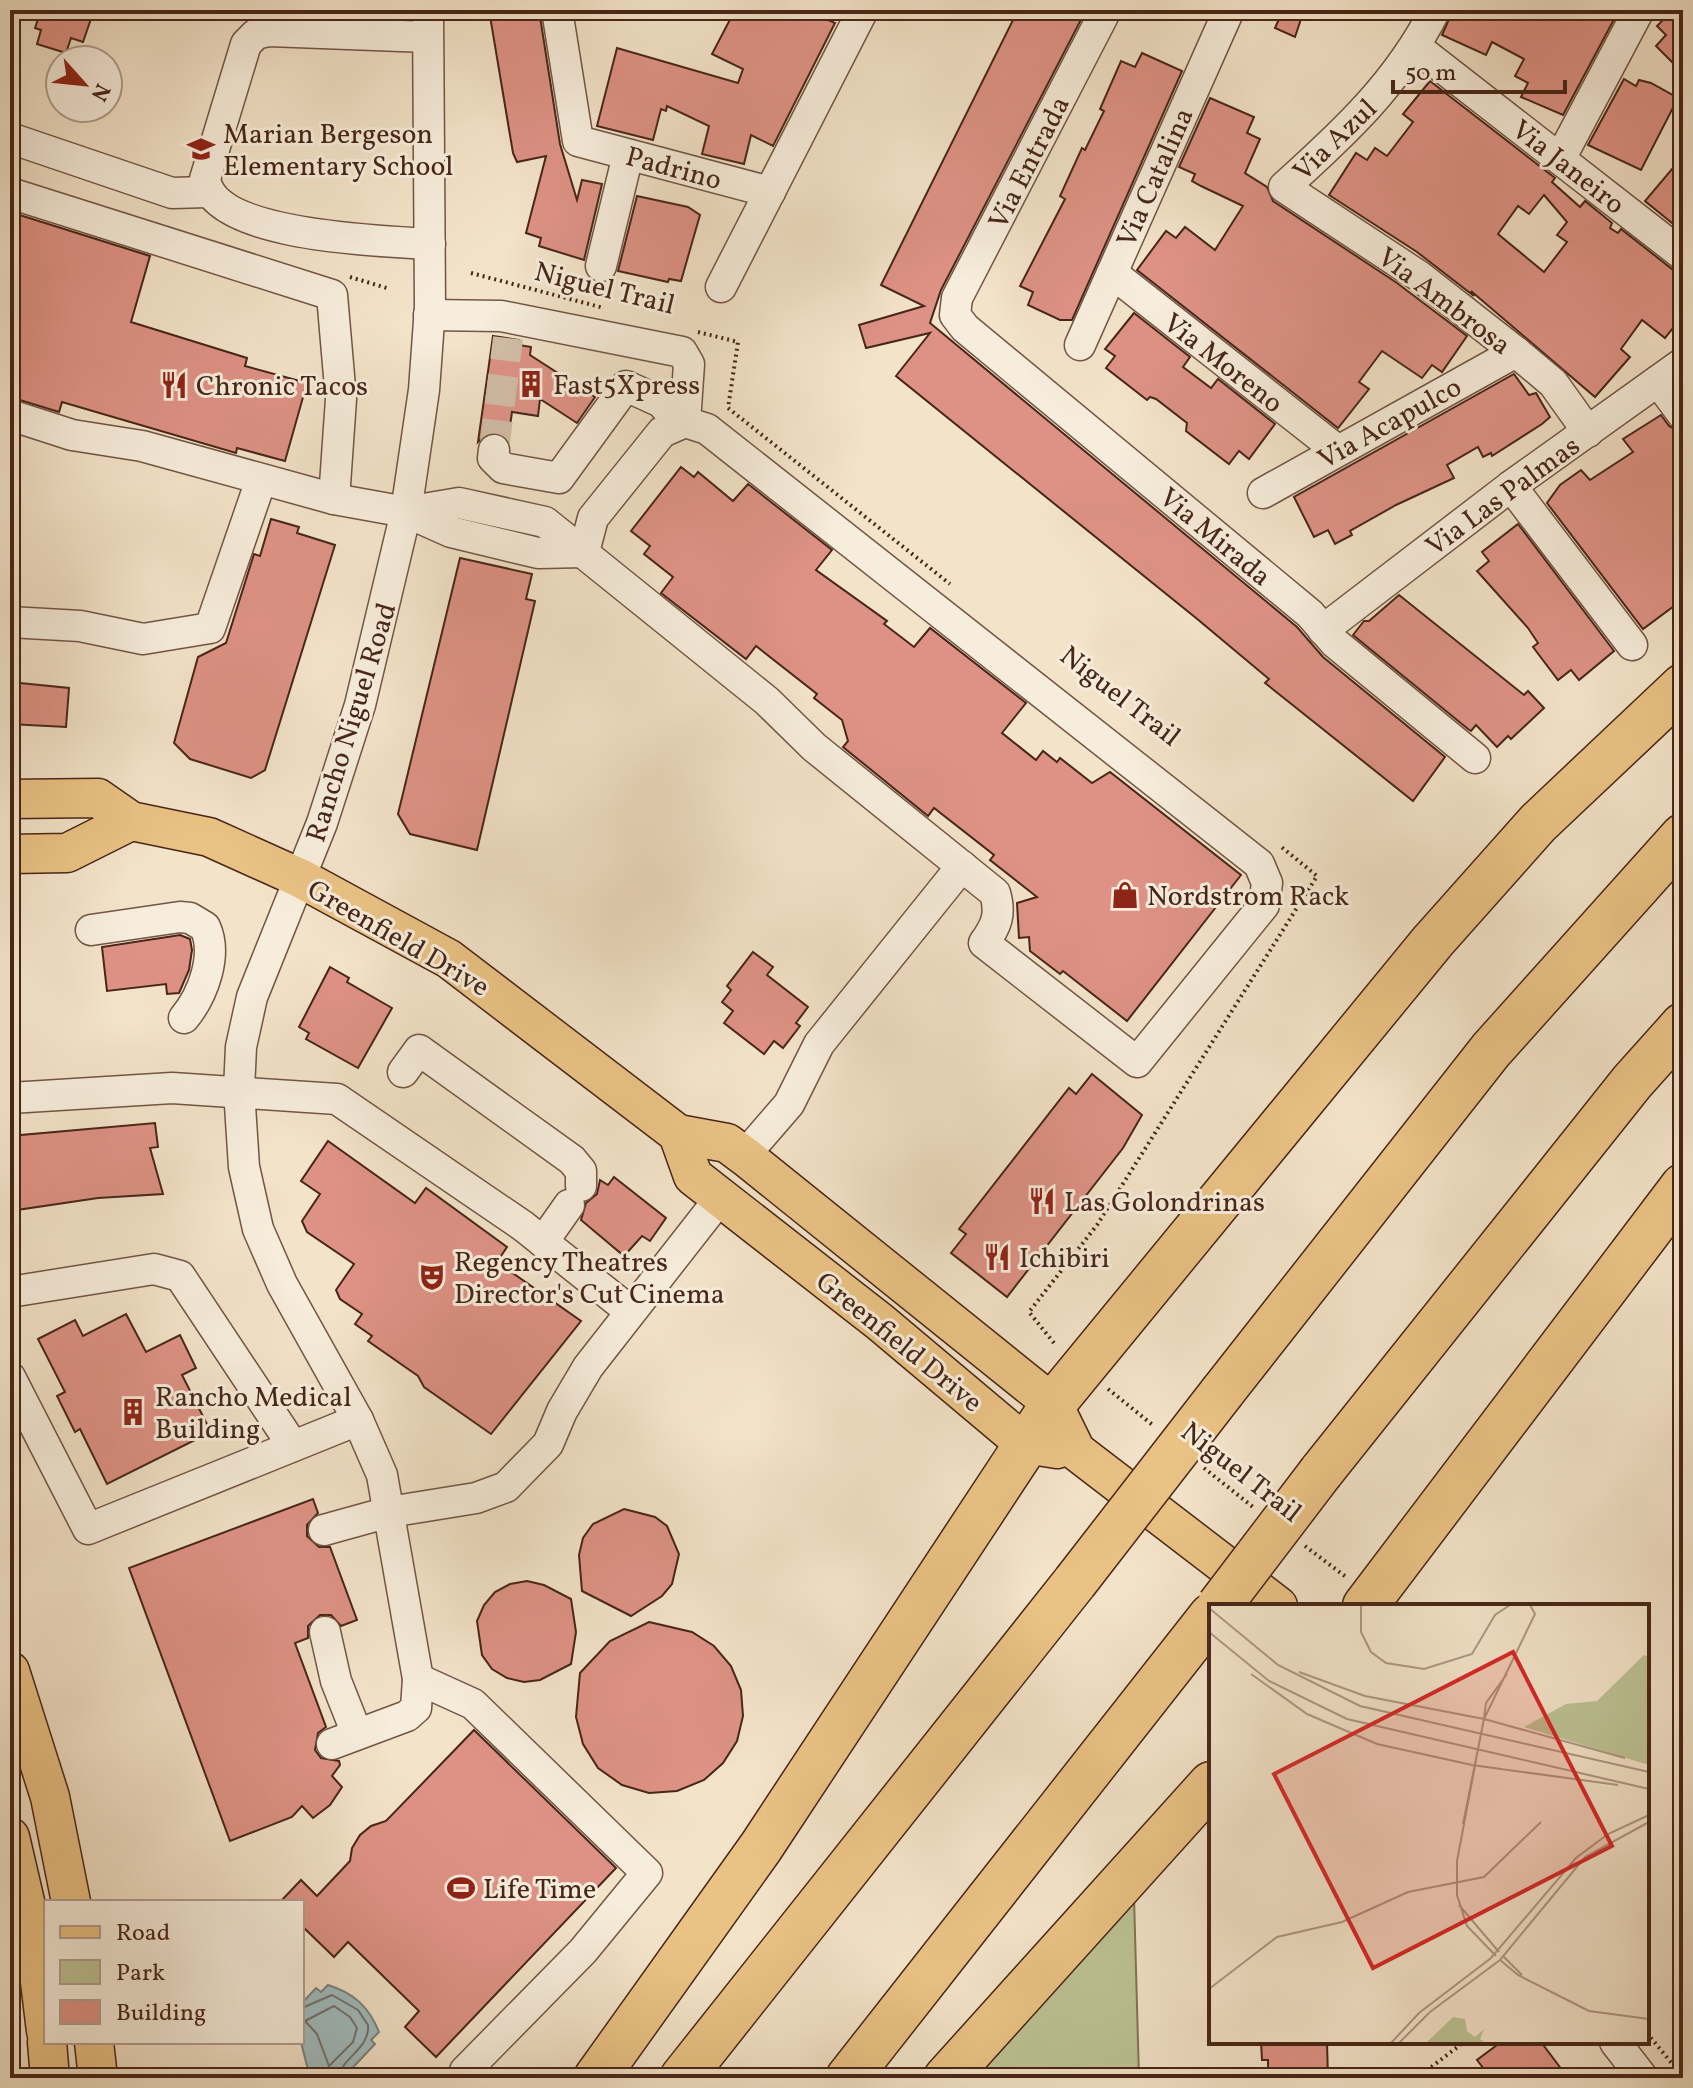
<svg xmlns="http://www.w3.org/2000/svg" width="1693" height="2088" font-family="Vollkorn,serif">
  <style>
    .green { fill: #bdc395; stroke: #827456; stroke-width: 2 }
    .water { fill: #9fbcbf; stroke: #7c807c; stroke-width: 2 }
    .lines { fill: none; stroke-linecap: round; stroke-linejoin: round }
    .shore { stroke: #73716c; stroke-width: 2 }
    .building { fill: #de9285; stroke: #472618; stroke-width: 2; fill-rule: evenodd }
    .minor-tunnel { stroke: #d1bda6; stroke-width: 30; stroke-dasharray: 30 15; stroke-linecap: butt }
    .minor-casing { stroke: #725544; stroke-width: 33 }
    .major-casing { stroke: #472618; stroke-width: 41 }
    .highway-casing { stroke: #472618; stroke-width: 47 }
    .path { stroke: #472618; stroke-width: 4; stroke-dasharray: 2 4; stroke-linecap: butt }
    .minor { stroke: #f7eddc; stroke-width: 30 }
    .major { stroke: #eac284; stroke-width: 38 }
    .highway { stroke: #eac284; stroke-width: 44 }
    .highway-bridge-casing { stroke: #472618; stroke-width: 47; stroke-linecap: butt }
    .highway-bridge { stroke: #eac284; stroke-width: 44 }
    .labels { text-anchor: middle; stroke-width: 6; stroke-linejoin: round; paint-order: stroke }
    .poi-label { font-size: 28px; fill: #472618; stroke: #f7eddc; text-anchor: start }
    .street-label { font-size: 28px; fill: #472618; stroke: #f7eddc }
    .inset-road { fill: none; stroke: #ae9782; stroke-width: 2 }
    .view { fill: #d62828; fill-opacity: 0.15; stroke: #d62828; stroke-width: 4 }
    .inset-edge { fill: none; stroke: #472618; stroke-width: 4 }
  </style>
  <rect width="100%" height="100%" fill="#f3e3c9"/>
  <filter id="stains"><feTurbulence type="fractalNoise" baseFrequency=".0025" numOctaves="4"/><feColorMatrix values="0 0 0 0 .2 0 0 0 0 .09 0 0 0 0 .02 0 0 0 .5 -.17"/></filter>
  <radialGradient id="worn" r=".72"><stop offset=".6" stop-color="#630" stop-opacity="0"/><stop offset="1" stop-color="#630" stop-opacity=".3"/></radialGradient>
  <polygon class="green" points="1134,1897 1139,2078 971,2078"/>
  <path class="water" d="M328 1985C354 1993 369 2007 379 2032L371 2040 375 2044 343 2078H310L301 2042 302 2003 316 1988 321 1992Z"/>
  <g class="lines">
    <g class="shore">
      <polygon points="334,2006 350,2017 357,2028 353,2042 329,2066 317,2034 305,2021"/>
      <path d="M302 2008 332 1995 358 2010 368 2025C370 2049 342 2057 338 2078"/>
    </g>
  </g>
  <g class="building">
    <polygon points="41,10 94,10 83,42 71,38 66,53 37,44 41,30 35,28"/>
    <polygon points="489,10 539,10 560,144 577,200 582,180 602,184 584,260 539,246 541,238 526,233 546,156 517,162 513,153"/>
    <polygon points="735,10 796,10 813,19 815,14 835,23 773,146 751,135 744,164 702,154 709,126 667,106 666,111 661,109 653,140 597,126 617,48 738,83 743,69 712,54"/>
    <polygon points="1018,10 1086,10 941,290 930,323 1297,627 1323,657 1445,757 1413,801 1265,683 1269,679 1196,618 896,376 930,333 866,348 859,325 924,306 881,285"/>
    <polygon points="1283,10 1304,10 1295,37 1275,28"/>
    <polygon points="1453,10 1619,10 1563,115 1521,97 1528,83 1515,76 1524,59 1492,42 1486,55 1442,35"/>
    <polygon points="1673,10 1683,10 1683,73 1656,46 1666,35 1657,26"/>
    <polygon points="1142,53 1182,71 1072,320 1060,320 1028,305 1033,292 1020,286 1065,199 1060,196 1082,148 1085,150 1104,111 1100,109 1121,61 1135,67"/>
    <polygon points="1624,79 1636,86 1639,80 1651,83 1678,98 1641,170 1588,145"/>
    <path d="M1430 81 1555 178 1552 182 1580 207 1585 201 1612 223 1610 228 1618 233 1621 229 1672 269 1683 273V336L1673 328 1665 338 1642 320 1621 349 1630 357 1595 397 1471 291 1474 296 1417 252 1329 195 1356 153 1367 160 1375 148 1387 156 1413 122 1403 114ZM1544 195 1567 222 1557 235 1567 242 1544 272 1498 234 1518 206 1529 214Z"/>
    <polygon points="1210,98 1254,117 1247,133 1260,139 1245,173 1267,187 1273,201 1397,283 1467,336 1442,372 1432,365 1422,378 1382,351 1359,382 1369,389 1338,428 1137,270 1166,231 1176,238 1185,227 1215,250 1243,206 1201,186 1192,181 1195,174 1179,167"/>
    <polygon points="1683,156 1683,232 1645,201"/>
    <polygon points="637,196 688,207 700,215 681,281 669,279 668,282 618,271"/>
    <polygon points="10,212 150,256 131,322 247,358 245,366 307,383 285,461 237,448 236,453 62,402 59,412 10,397"/>
    <polygon points="1134,313 1190,357 1183,367 1211,388 1218,379 1275,424 1249,459 1239,451 1229,464 1186,431 1187,423 1156,399 1150,397 1147,400 1106,368 1115,356 1105,349"/>
    <polygon points="493,336 519,340 519,345 531,347 530,355 595,397 577,423 540,399 538,416 512,412 508,440 495,432 486,434 478,442"/>
    <polygon points="1514,374 1529,395 1536,393 1550,417 1542,424 1492,456 1491,453 1483,457 1478,447 1447,465 1454,478 1396,505 1350,531 1352,535 1335,544 1328,530 1314,537 1294,497"/>
    <polygon points="1661,415 1669,426 1683,433 1683,583 1674,591 1682,600 1643,629 1547,503 1560,485 1581,470 1590,480 1633,452 1623,439"/>
    <polygon points="681,467 694,477 698,472 733,501 748,484 832,550 816,570 887,621 884,624 914,647 930,628 1026,703 1002,733 1036,760 1043,751 1057,762 1060,758 1092,783 1110,772 1241,875 1127,1021 1063,971 1060,974 1030,951 1029,937 1019,938 1017,903 1037,897 990,860 994,855 934,808 928,816 843,747 848,741 842,720 814,698 817,694 756,646 746,659 661,593 673,577 644,554 650,546 631,531"/>
    <polygon points="271,519 299,527 297,533 335,545 265,770 251,778 190,759 174,743 198,657 226,643 254,554 260,556"/>
    <polygon points="1518,524 1614,651 1579,680 1571,670 1558,680 1533,647 1538,643 1528,628 1477,571 1489,561 1482,552"/>
    <polygon points="460,558 532,574 526,599 535,601 477,850 410,834 398,814"/>
    <polygon points="1399,595 1524,695 1528,691 1544,708 1511,739 1508,736 1497,747 1476,725 1471,731 1468,729 1353,635 1364,621 1369,621"/>
    <polygon points="10,682 69,688 66,727 10,724"/>
    <polygon points="180,935 190,939 192,950 189,970 179,993 167,994 166,984 107,991 102,947"/>
    <polygon points="753,952 773,967 767,975 808,1007 796,1023 800,1026 783,1048 774,1041 764,1054 724,1023 733,1011 722,1002 731,990 727,986"/>
    <polygon points="330,967 349,978 347,982 392,1008 358,1068 306,1039 309,1033 299,1027"/>
    <polygon points="1092,1074 1142,1115 1123,1148 1007,1297 951,1253 966,1234 959,1229 1069,1088 1076,1094"/>
    <polygon points="155,1123 158,1147 150,1148 163,1194 98,1198 10,1211 10,1136"/>
    <polygon points="328,1141 415,1203 426,1188 507,1247 497,1262 581,1321 491,1434 424,1387 418,1376 368,1341 372,1336 355,1324 362,1314 340,1299 336,1290 354,1264 307,1232 302,1221 320,1194 301,1181"/>
    <polygon points="614,1177 666,1218 650,1241 642,1236 624,1256 581,1220 586,1203 597,1194 600,1180 608,1185"/>
    <polygon points="126,1314 146,1352 180,1335 196,1368 182,1375 211,1432 107,1484 80,1429 75,1432 57,1396 65,1392 38,1339 75,1320 83,1336"/>
    <polygon points="313,1499 318,1513 307,1525 307,1536 319,1547 330,1547 357,1620 341,1626 331,1615 320,1615 308,1626 308,1638 295,1643 326,1727 318,1733 315,1750 321,1758 339,1761 340,1765 332,1776 342,1787 330,1805 313,1818 302,1806 292,1817 230,1841 129,1568"/>
    <polygon points="624,1509 655,1517 667,1526 679,1554 672,1584 662,1596 631,1616 582,1591 579,1555 583,1538 593,1524"/>
    <polygon points="527,1581 544,1585 571,1599 576,1632 571,1664 540,1680 524,1682 507,1678 492,1669 482,1655 477,1621 484,1605 495,1592 510,1584"/>
    <polygon points="649,1622 692,1632 714,1646 731,1666 741,1690 743,1716 737,1741 723,1763 704,1780 677,1791 649,1793 622,1785 598,1768 583,1744 576,1717 580,1673 610,1641"/>
    <polygon points="474,1730 616,1868 436,2057 405,2027 419,2011 348,1942 334,1957 302,1926 302,1902 280,1902 301,1880 317,1896 350,1861 352,1848 360,1835 371,1826 386,1821"/>
    <polygon points="1261,2042 1327,2042 1328,2078 1268,2078 1268,2060 1262,2060"/>
    <polygon points="1501,2042 1541,2042 1568,2078 1491,2078 1477,2060"/>
  </g>
  <g class="lines">
    <polyline class="minor-tunnel" points="494,450 508,338"/>
    <g class="minor-casing">
      <g id="minor">
        <polyline points="557,10 578,141 770,192"/>
        <polyline points="1106,10 957,298 955,315 965,328 1310,614 1335,643 1475,758"/>
        <path d="M1435 10C1398 83 1344 133 1284 187L1419 276 1516 352 1553 383 1588 432"/>
        <path d="M427 37 269 31 256 34 246 44 205 179C214 237 382 241 430 244"/>
        <polyline points="1416,47 1683,255"/>
        <polyline points="10,138 172,193 207,192"/>
        <polyline points="1560,159 1639,10"/>
        <polyline points="10,193 332,295 341,399 334,499"/>
        <polyline points="601,266 628,155"/>
        <polyline points="1112,273 1337,450"/>
        <polyline points="721,287 863,10"/>
        <polyline points="429,315 501,316 682,352 689,364 685,422"/>
        <polyline points="1080,345 1229,10"/>
        <polyline points="1658,381 1683,415"/>
        <polyline points="10,415 72,435 142,446 334,499 406,512 451,532 538,553 584,552"/>
        <polyline points="494,450 493,458 503,468 559,478 626,386 661,402 680,424"/>
        <polyline points="1511,486 1632,645"/>
        <polyline points="1263,493 1516,352"/>
        <path d="M406 512 459 503 545 522 767 701 814 747 995 893C1001 914 997 925 984 943L1137 1062 1264 905 1267 883 1259 864 707 429 685 422 662 432 593 518 584 552"/>
        <polyline points="10,622 80,626 143,639 210,628 261,480"/>
        <polyline points="1323,630 1511,486 1683,363"/>
        <path d="M91 930 180 917 190 918 205 927C218 955 203 995 184 1018"/>
        <polyline points="403,1072 419,1050 572,1160 581,1171 581,1186"/>
        <polyline points="10,1098 172,1088 337,1099 523,1226 630,1311"/>
        <polyline points="744,1156 789,1104 819,1044 962,866"/>
        <polyline points="543,1242 569,1205"/>
        <polyline points="10,1292 154,1269 180,1276 293,1446"/>
        <polyline points="10,1377 88,1529 358,1420"/>
        <polyline points="324,1530 389,1512 476,1498 506,1487 548,1444 562,1411 588,1367 721,1197"/>
        <polyline points="325,1632 336,1681 357,1734"/>
        <polyline points="418,1679 473,1704 647,1873 583,1951 465,2071"/>
        <polyline points="332,1744 407,1716 416,1708 418,1679 382,1475 358,1420 282,1284 258,1229 244,1167 239,1090 241,1047 252,997 322,823 360,705 406,512 424,390 430,307 428,10"/>
        <polyline points="1615,2042 1643,2078"/>
      </g>
    </g>
    <g class="major-casing">
      <g id="major">
        <polyline points="10,799 98,798 131,821 209,837 300,878 449,959 678,1134 727,1143 747,1158 1053,1404 1076,1451 1278,1606"/>
        <polyline points="10,854 67,853 131,821"/>
        <polyline points="678,1134 693,1176 880,1322 1025,1444 1057,1449"/>
        <polyline points="10,1671 50,1797 71,1902"/>
        <polyline points="10,1837 36,1949 46,2031"/>
        <polyline points="47,2042 50,2078"/>
        <polyline points="94,2042 98,2078"/>
      </g>
    </g>
    <g class="highway-casing">
      <g id="highway">
        <polyline points="1223,1391 1491,1050 1683,836"/>
        <polyline points="1321,1472 1632,1082 1683,1025"/>
        <polyline points="1365,1606 1683,1186"/>
        <polyline points="596,2078 761,1847 1053,1404 1433,941 1538,823 1683,686"/>
        <polyline points="682,2078 1075,1582"/>
        <polyline points="848,2078 1211,1616"/>
        <polyline points="946,2078 1211,1784"/>
      </g>
    </g>
    <g class="path">
      <polyline points="471,273 604,308"/>
      <polyline points="350,277 390,289"/>
      <polyline points="698,332 738,342 728,408 950,584"/>
      <polyline points="1054,1343 1029,1312 1097,1225 1317,876 1279,845"/>
      <polyline points="1108,1389 1154,1426"/>
      <polyline points="1204,1468 1253,1507"/>
      <polyline points="1305,1546 1346,1577"/>
      <polyline points="1647,2033 1683,2077"/>
      <polyline points="1417,2078 1464,2042"/>
    </g>
    <use href="#minor" class="minor"/>
    <use href="#major" class="major"/>
    <use href="#highway" class="highway"/>
    <g class="highway-bridge-casing">
      <g id="highway-bridge">
        <polyline points="1075,1582 1223,1391"/>
        <polyline points="1219,1606 1321,1472"/>
      </g>
    </g>
    <use href="#highway-bridge" class="highway-bridge"/>
  </g>
  <defs>
    <g id="school-bare" transform="scale(2.16)"><path d="M0-5L7-2L0 1L-7-2ZM-4 1L0 2.5L4 1V4Q0 6-4 4Z" fill="#8f2418" stroke="#f7eddc" stroke-width="2.5" paint-order="stroke"/></g>
    <g id="building-bare" transform="scale(2.16)"><path d="M-4-6H4V6H1V3H-1V6H-4ZM-2.5-4.3h1.7v1.8h-1.7ZM.8-4.3h1.7v1.8H.8ZM-2.5-1h1.7V.8h-1.7ZM.8-1h1.7V.8H.8Z" fill="#8f2418" stroke="#f7eddc" stroke-width="2.5" paint-order="stroke"/></g>
    <g id="restaurant-bare" transform="scale(2.16)"><path d="M-5-6h1v4h1v-4h1v4h1v-4h1v5L-1.5 .5V6h-2V.5L-5-1ZM5-6V6H3V1.5H1.5Q1.5-4 5-6Z" fill="#8f2418" stroke="#f7eddc" stroke-width="2.5" paint-order="stroke"/></g>
    <g id="shop-bare" transform="scale(2.16)"><path d="M-5-2.5h2.3a2.7 3.5 0 0 1 5.4 0H5L5.5 6h-11ZM-1.5-2.5h3a1.5 2.3 0 0 0-3 0Z" fill="#8f2418" stroke="#f7eddc" stroke-width="2.5" paint-order="stroke"/></g>
    <g id="theatre-bare" transform="scale(2.16)"><path d="M-5-5.5Q0-4 5-5.5V0Q5 5 0 6Q-5 5-5 0ZM-3.3-2.5H-1v1.5H-3.3ZM1-2.5H3.3v1.5H1ZM-2.8 1Q0 5.5 2.8 1Z" fill="#8f2418" stroke="#f7eddc" stroke-width="2.5" paint-order="stroke"/></g>
    <g id="stadium-bare" transform="scale(2.16)"><path d="M0-5a6.5 5 0 1 0 0 10a6.5 5 0 1 0 0-10ZM-3.5-1.8h7v3.6h-7Z" fill="#8f2418" stroke="#f7eddc" stroke-width="2.5" paint-order="stroke"/></g>
  </defs>
  <g fill-rule="evenodd">
    <use href="#school-bare" x="201" y="149"/>
    <use href="#building-bare" x="531" y="384"/>
    <use href="#restaurant-bare" x="174" y="385"/>
    <use href="#shop-bare" x="1125" y="895"/>
    <use href="#restaurant-bare" x="1042" y="1201"/>
    <use href="#restaurant-bare" x="997" y="1257"/>
    <use href="#theatre-bare" x="432" y="1277"/>
    <use href="#building-bare" x="133" y="1412"/>
    <use href="#stadium-bare" x="461" y="1888"/>
  </g>
  <g class="labels">
    <g class="poi-label">
      <text x="223" y="143">Marian Bergeson<tspan x="223" dy="32">Elementary School</tspan></text>
      <text x="553" y="394">Fast5Xpress</text>
      <text x="196" y="395">Chronic Tacos</text>
      <text x="1147" y="905">Nordstrom Rack</text>
      <text x="1064" y="1211">Las Golondrinas</text>
      <text x="1019" y="1267">Ichibiri</text>
      <text x="454" y="1271">Regency Theatres<tspan x="454" dy="32">Director's Cut Cinema</tspan></text>
      <text x="155" y="1406">Rancho Medical<tspan x="155" dy="32">Building</tspan></text>
      <text x="483" y="1898">Life Time</text>
    </g>
    <g class="street-label">
      <text transform="translate(1334 139) rotate(-44)" y="10">Via Azul</text>
      <text transform="translate(1028 162) rotate(-63)" y="10">Via Entrada</text>
      <text transform="translate(1569 166) rotate(38)" y="10">Via Janeiro</text>
      <text transform="translate(674 167) rotate(15)" y="10">Padrino</text>
      <text transform="translate(1154 177) rotate(-66)" y="10">Via Catalina</text>
      <text transform="translate(605 287) rotate(14)" y="10">Niguel Trail</text>
      <text transform="translate(1445 300) rotate(37)" y="10">Via Ambrosa</text>
      <text transform="translate(1224 362) rotate(38)" y="10">Via Moreno</text>
      <text transform="translate(1389 422) rotate(-29)" y="10">Via Acapulco</text>
      <text transform="translate(1502 495) rotate(-36)" y="10">Via Las Palmas</text>
      <text transform="translate(1216 536) rotate(40)" y="10">Via Mirada</text>
      <text transform="translate(1121 695) rotate(38)" y="10">Niguel Trail</text>
      <text transform="translate(350 722) rotate(-73)" y="10">Rancho Niguel Road</text>
      <text transform="translate(399 937) rotate(30)" y="10">Greenfield Drive</text>
      <text transform="translate(900 1341) rotate(39)" y="10">Greenfield Drive</text>
      <text transform="translate(1242 1471) rotate(38)" y="10">Niguel Trail</text>
    </g>
  </g>
  <g transform="translate(1209 1604)">
    <rect width="440" height="440" fill="#f3e3c9"/>
    <path d="M435 51 440 53V161L315 123 357 100 388 97ZM244 413 256 415 258 427 266 433 275 425 271 435 276 439H217Z" fill="#bdc395"/>
    <path class="inset-road" d="M152 1V28L162 48 177 59 215 65 263 50 286 11 301 1M0 4 69 61 151 102 440 168M0 28 60 77 138 115 440 185M90 68 156 92 275 115 416 154M42 70 98 110 168 140 263 161 409 181M275 115 326 10 321 1M275 115 277 99 298 70M267 156 248 257V291L258 322 287 352M254 220 275 115M250 301 290 348M294 352 313 371M291 356 309 371 380 407 440 415M0 385 68 333 133 318 199 288 275 273 332 218M182 439 210 409 282 354 367 254 399 230 440 211M190 439 221 408 291 356 376 253 440 218"/>
    <path class="view" d="M304 48 403 242 164 364 65 170Z"/>
    <rect width="440" height="440" class="inset-edge"/>
  </g>
  <rect width="1693" height="2088" fill="none" stroke="#f3e3c9" stroke-width="40"/>
  <rect x="12" y="12" width="1669" height="2064" fill="none" stroke="#472618" stroke-width="4"/>
  <rect x="20" y="20" width="1653" height="2048" fill="none" stroke="#472618" stroke-width="2"/>
  <rect x="44" y="1900" width="260" height="144" fill="#f7eddc" stroke="#b19d8e" stroke-width="2"/>
  <rect x="60" y="1926" width="40" height="12" fill="#eac284" stroke="#b19d8e" stroke-width="2"/>
  <text x="116" y="1940" font-size="24" fill="#472618">Road</text>
  <rect x="60" y="1960" width="40" height="24" fill="#bdc395" stroke="#b19d8e" stroke-width="2"/>
  <text x="116" y="1980" font-size="24" fill="#472618">Park</text>
  <rect x="60" y="2000" width="40" height="24" fill="#de9285" stroke="#b19d8e" stroke-width="2"/>
  <text x="116" y="2020" font-size="24" fill="#472618">Building</text>
  <g transform="translate(84 84) rotate(117)"><circle r="38" fill="#f7eddc" stroke="#b19d8e" stroke-width="2"/>
  <path d="M0-6L14 30L0 20L-14 30Z" fill="#8f2418"/>
  <text y="-12" font-size="22" font-weight="bold" text-anchor="middle" fill="#472618">N</text>
  </g>
  <path d="M1393 80v12h172v-12" fill="none" stroke="#472618" stroke-width="4"/>
  <text x="1405" y="80" font-size="24" fill="#472618" stroke="#f7eddc" stroke-width="6" paint-order="stroke">50 m</text>
  <rect width="100%" height="100%" filter="url(#stains)"/>
  <rect width="100%" height="100%" fill="url(#worn)"/>
</svg>
